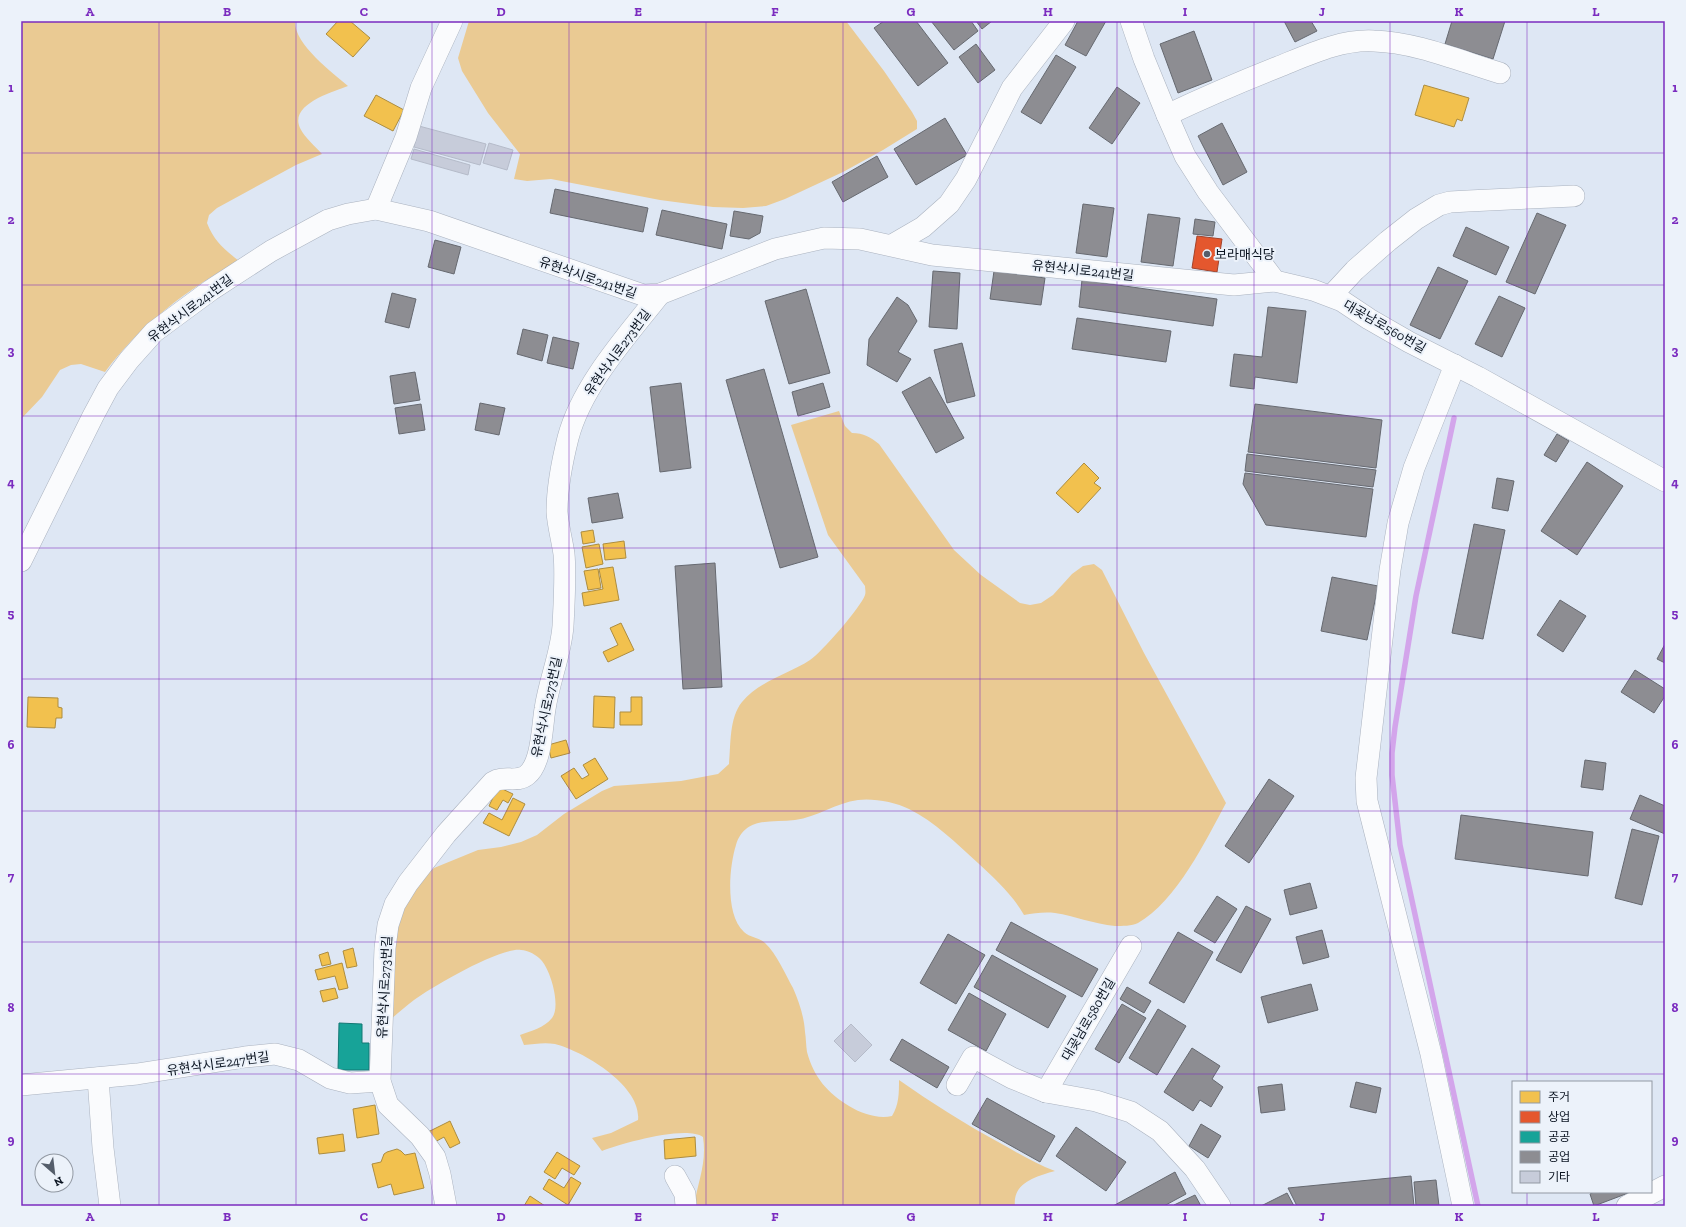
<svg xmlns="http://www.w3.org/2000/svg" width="1686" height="1227" font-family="'Zilla Slab','Noto Sans KR',serif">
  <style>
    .green { fill: #eaca93 }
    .homes { fill: #f2c14e; stroke: #ad8d40 }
    .shops { fill: #e4572e; stroke: #a3432a }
    .public { fill: #17a398; stroke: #137874 }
    .industry { fill: #8d8d92; stroke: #666970 }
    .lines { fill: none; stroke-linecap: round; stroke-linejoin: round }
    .stream { stroke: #d3a5eb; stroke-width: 5.5 }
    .building { fill: #c7ccda; stroke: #b5bbc9 }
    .minor-casing { stroke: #aab2bf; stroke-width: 22 }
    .minor { stroke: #fafbfd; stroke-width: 21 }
    .grid { fill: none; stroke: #7b2cbf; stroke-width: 1; stroke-opacity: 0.55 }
    .poi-dot { fill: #555e6b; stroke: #ecf2fa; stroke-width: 1.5 }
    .labels { text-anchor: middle; stroke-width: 4; stroke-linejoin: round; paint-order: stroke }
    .poi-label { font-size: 13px; fill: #0b1421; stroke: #ecf2fa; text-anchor: start }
    .street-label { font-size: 13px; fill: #0b1421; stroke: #ecf2fa }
    .neatline { fill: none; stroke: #7b2cbf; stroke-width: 1.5 }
    .grid-label { font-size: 13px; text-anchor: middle; font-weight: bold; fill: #7b2cbf }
  </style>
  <rect width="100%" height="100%" fill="#dee7f4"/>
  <g class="green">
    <path d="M21 21H295C294 44 332 72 348 86 333 92 289 104 300 128 305 138 315 146 322 154L296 165 217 208 209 215 207 223C214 241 224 249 239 261 187 289 140 325 105 372L81 364 71 365 60 370 42 397 21 419Z"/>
    <polygon points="469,21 846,21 884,71 912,112 917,121 917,129 883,150 843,172 785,199 766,206 743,208 713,207 660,200 551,179 527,181 514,179 520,154 488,113 462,71 458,58"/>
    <path d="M839 411 845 426 852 433C864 433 870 437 879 444L954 550 981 575 1020 603 1030 605 1041 603 1053 595 1072 574 1083 566 1094 564 1102 570 1144 653 1226 803C1206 840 1176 902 1138 923 1132 926 1122 926 1115 926 1094 924 1075 916 1055 913 1045 912 1034 913 1024 915 1012 894 995 879 978 863 956 843 935 822 909 809 895 802 873 798 858 800 836 803 817 817 795 820 771 823 745 816 736 845 729 867 725 915 744 932 750 938 759 937 765 943 777 954 785 974 793 988 799 1002 804 1016 805 1032 806 1038 806 1046 807 1052 814 1078 828 1093 849 1106 862 1114 878 1119 892 1116 899 1105 899 1093 899 1080 932 1103 965 1124 1000 1143 1018 1153 1036 1164 1055 1171 1037 1176 1012 1183 1015 1206H694C698 1181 707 1163 703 1137 685 1125 621 1144 602 1151L592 1138 611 1133 638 1120C642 1086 583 1051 555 1044 545 1042 534 1044 524 1045L520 1035C531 1031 544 1028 552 1018 561 1006 551 972 542 961 537 955 528 950 521 950 500 947 432 987 414 1000 406 1006 398 1013 390 1020L392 970 397 926 404 905 420 880 434 868 478 850 501 847 521 842 537 835 564 814 602 791 614 786 681 781 718 774 729 764C731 744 729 718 742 702 759 681 789 674 810 660 821 653 861 607 865 595 866 592 865 588 865 586L828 535 791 425Z"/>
  </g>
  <g class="homes">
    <polygon points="338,21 350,21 370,38 353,57 326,34"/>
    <polygon points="1424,85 1469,98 1462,121 1457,119 1454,127 1415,115"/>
    <polygon points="376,95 404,110 393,131 364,116"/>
    <polygon points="1084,463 1099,478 1094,483 1101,488 1078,513 1056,493"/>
    <polygon points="593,530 595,542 583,544 581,532"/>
    <polygon points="624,541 626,558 605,560 603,544"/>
    <polygon points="599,544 603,564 586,568 582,547"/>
    <polygon points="613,567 619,600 584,606 582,593 603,589 599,569"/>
    <polygon points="598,569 601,588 588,590 584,571"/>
    <polygon points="621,623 634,650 608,662 603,652 618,645 610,628"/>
    <polygon points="594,696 615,697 614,728 593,727"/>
    <polygon points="28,697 58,698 58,707 62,708 62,718 56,718 55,728 27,727"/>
    <polygon points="631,697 642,697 642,725 620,725 620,712 631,712"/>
    <polygon points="566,740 570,753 551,758 548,745"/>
    <polygon points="595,758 608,779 576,799 561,776 574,768 582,779 589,775 583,765"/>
    <polygon points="498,787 513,794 508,803 503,800 497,810 489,806"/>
    <polygon points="513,798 525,804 509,836 483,823 489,813 502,820"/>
    <polygon points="353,948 357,966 347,968 343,951"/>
    <polygon points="328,952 331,964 322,966 319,955"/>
    <polygon points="342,963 348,988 339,990 335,976 318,980 315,970"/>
    <polygon points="335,988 338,998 323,1002 320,991"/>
    <polygon points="375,1105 379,1134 357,1138 353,1109"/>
    <polygon points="450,1121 460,1143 450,1148 444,1137 433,1143 428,1132"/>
    <polygon points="343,1134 345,1151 319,1154 317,1138"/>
    <polygon points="695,1137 696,1156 665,1159 664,1140"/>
    <polygon points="397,1149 401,1151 405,1155 415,1153 424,1188 394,1195 391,1184 378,1188 372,1164 381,1162 384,1154 387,1152"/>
    <polygon points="557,1152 580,1166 574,1175 562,1168 555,1179 544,1172"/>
    <polygon points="571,1177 581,1183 568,1205 543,1189 549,1179 564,1188"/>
    <polygon points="530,1196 545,1206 524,1206"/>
  </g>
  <polygon class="shops" points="1197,236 1222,239 1217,272 1192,268"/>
  <polygon class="public" points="339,1023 362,1024 362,1043 369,1043 369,1070 338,1070"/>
  <g class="industry">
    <polygon points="884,21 916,21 948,63 918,86 874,28"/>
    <polygon points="931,21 971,21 978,31 954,50"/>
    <polygon points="976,21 992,21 982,29"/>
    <polygon points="1078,21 1106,21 1086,56 1065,45"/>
    <polygon points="1284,21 1311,21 1317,31 1295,42"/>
    <polygon points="1452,21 1505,21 1493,59 1445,44"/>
    <polygon points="1194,31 1212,80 1178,93 1160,44"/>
    <polygon points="976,44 995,70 978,83 959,57"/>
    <polygon points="1056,55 1076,67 1041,124 1021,112"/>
    <polygon points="1117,87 1140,103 1112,144 1089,128"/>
    <polygon points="945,118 967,155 916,185 894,149"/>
    <polygon points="1222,123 1247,172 1223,185 1198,136"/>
    <polygon points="877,156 888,177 843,202 832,182"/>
    <polygon points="555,189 648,208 643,232 550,213"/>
    <polygon points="1083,204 1114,208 1107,257 1076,253"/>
    <polygon points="662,210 727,224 722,249 656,235"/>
    <polygon points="734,211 763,216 760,233 749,239 730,236"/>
    <polygon points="1537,213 1566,225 1535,294 1506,282"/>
    <polygon points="1148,214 1180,218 1173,266 1141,262"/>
    <polygon points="1195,219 1215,222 1213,236 1193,234"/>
    <polygon points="1466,227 1509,247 1496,275 1453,256"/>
    <polygon points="435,240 461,247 454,274 428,267"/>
    <polygon points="1438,267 1468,281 1440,339 1410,325"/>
    <polygon points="933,271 960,273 957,329 929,327"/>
    <polygon points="994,271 1045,278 1041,305 990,299"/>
    <polygon points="1082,280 1217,299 1213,326 1079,307"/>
    <polygon points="806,289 830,373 789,384 765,301"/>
    <polygon points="392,293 416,299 409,328 385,322"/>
    <polygon points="1499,296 1525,308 1502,357 1475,344"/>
    <polygon points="897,297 908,305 917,321 898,352 911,359 897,382 867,365 869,339"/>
    <polygon points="1268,307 1306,311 1297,383 1255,377 1254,389 1230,386 1234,354 1262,357"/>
    <polygon points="1077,318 1171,331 1166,362 1072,349"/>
    <polygon points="523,329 548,335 542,361 517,354"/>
    <polygon points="553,337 579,343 573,369 547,363"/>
    <polygon points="962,343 975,396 947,403 934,350"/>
    <polygon points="764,369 818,557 780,568 726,380"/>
    <polygon points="415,372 420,400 394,404 390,376"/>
    <polygon points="930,377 964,438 936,453 902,392"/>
    <polygon points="681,383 691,468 660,472 650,387"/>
    <polygon points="823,383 830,407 798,416 792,392"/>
    <polygon points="480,403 505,408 499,435 475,430"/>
    <polygon points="421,404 425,430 399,434 395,408"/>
    <polygon points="1255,404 1382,420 1376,468 1248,452"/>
    <polygon points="1557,434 1569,441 1556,462 1544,455"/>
    <polygon points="1247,454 1376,470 1373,487 1245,471"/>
    <polygon points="1587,462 1623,486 1577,555 1541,531"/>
    <polygon points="1245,473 1373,489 1366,537 1266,525 1243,484"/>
    <polygon points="1497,478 1514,481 1508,511 1492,508"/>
    <polygon points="618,493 623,518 592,523 588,498"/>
    <polygon points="1474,524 1505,530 1483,639 1452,633"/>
    <polygon points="715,563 722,687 683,689 675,566"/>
    <polygon points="1332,577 1378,586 1367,640 1321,631"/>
    <polygon points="1560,600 1586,616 1563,652 1537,635"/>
    <polygon points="1665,644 1665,663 1657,659"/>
    <polygon points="1635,670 1665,689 1665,696 1654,713 1621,692"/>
    <polygon points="1585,760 1606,763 1603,790 1581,787"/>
    <polygon points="1269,779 1294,796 1249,863 1225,846"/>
    <polygon points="1640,795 1665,806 1665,834 1630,819"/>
    <polygon points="1461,815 1593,832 1588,876 1455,859"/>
    <polygon points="1632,829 1659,836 1642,905 1615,898"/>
    <polygon points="1310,883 1317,908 1290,915 1284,890"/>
    <polygon points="1217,896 1237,909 1215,943 1194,931"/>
    <polygon points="1246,906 1271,919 1241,973 1216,960"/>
    <polygon points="1011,922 1098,969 1082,997 996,950"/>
    <polygon points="1322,930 1329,957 1303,964 1296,937"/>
    <polygon points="1178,932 1213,952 1184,1003 1149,983"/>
    <polygon points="948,934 985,955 956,1004 920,983"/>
    <polygon points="992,955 1066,996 1048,1028 974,987"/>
    <polygon points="1311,984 1318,1010 1268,1023 1261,997"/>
    <polygon points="1127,987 1151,1001 1144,1013 1120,999"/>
    <polygon points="969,993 1006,1014 986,1051 948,1030"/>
    <polygon points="1122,1004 1146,1018 1119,1063 1095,1049"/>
    <polygon points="1158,1009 1186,1026 1157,1075 1129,1058"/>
    <polygon points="902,1039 949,1067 937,1088 890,1060"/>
    <polygon points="1192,1048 1220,1066 1212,1079 1223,1087 1211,1107 1200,1100 1193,1111 1164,1092"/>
    <polygon points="1356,1082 1381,1088 1376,1113 1350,1107"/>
    <polygon points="1282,1084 1285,1110 1261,1113 1258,1087"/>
    <polygon points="987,1098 1055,1136 1040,1162 972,1124"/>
    <polygon points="1201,1124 1221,1136 1208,1158 1189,1146"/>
    <polygon points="1076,1127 1126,1162 1106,1191 1056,1156"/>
    <polygon points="1175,1172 1186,1194 1164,1206 1113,1206"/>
    <polygon points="1411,1176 1414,1206 1297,1206 1288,1188"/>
    <polygon points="1436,1180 1439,1206 1416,1206 1414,1182"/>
    <polygon points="1594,1192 1631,1192 1594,1206 1590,1194"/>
    <polygon points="1287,1193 1294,1206 1261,1206"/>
    <polygon points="1195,1195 1201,1206 1174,1206 1174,1205"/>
  </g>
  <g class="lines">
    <polyline class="stream" points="1454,418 1416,596 1395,727 1392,753 1392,775 1400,845 1478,1206"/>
  </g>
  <g class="building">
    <polygon points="419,126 486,144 480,165 414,147"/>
    <polygon points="489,143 513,150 507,170 483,163"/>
    <polygon points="414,149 470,165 468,175 411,159"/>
    <polygon points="851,1024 872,1045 855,1062 834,1041"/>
  </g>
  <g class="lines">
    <g class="minor-casing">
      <g id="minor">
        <polyline points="1131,21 1144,59 1167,115"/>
        <path d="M1500 73C1460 61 1415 42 1374 41 1341 39 1308 55 1278 67 1240 82 1203 98 1167 115L1185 156 1208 192 1275 281 1313 290 1342 301 1369 319 1409 342 1478 377 1665 481"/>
        <polyline points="376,209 406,137 421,88 452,21"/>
        <polyline points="892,245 923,227 949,204 966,179 1012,88 1064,21"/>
        <polyline points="1331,296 1355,270 1388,241 1416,219 1439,205 1450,202 1468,201 1574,196"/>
        <polyline points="1455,365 1414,468 1398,523 1390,570 1366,778 1367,801 1431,1054 1463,1206"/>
        <polyline points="21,561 93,416 108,388 129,360 154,332 211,290 271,251 328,220 348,214 376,209 429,221 643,295 660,294 775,249 824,238 860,239 932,255 1234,285 1275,281"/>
        <polyline points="98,1078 103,1148 110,1206"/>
        <polyline points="21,1085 137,1074 245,1057 275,1054 299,1060 330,1078 350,1083 380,1081"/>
        <polyline points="957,1085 973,1057 1012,1078 1046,1092 1096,1101 1131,1112 1160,1131 1195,1169 1220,1206"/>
        <polyline points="1046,1092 1131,946"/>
        <polyline points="675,1176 685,1194 686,1206"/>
        <path d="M446 1206 440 1174 435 1157 420 1136 388 1105 380 1081 385 948 388 925 395 904 408 883 446 834 493 782C504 775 517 783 527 775 542 763 542 726 545 709 549 681 561 654 563 626 564 605 566 575 564 554 562 540 558 526 557 512 557 487 562 462 568 438 582 385 627 336 660 294"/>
        <polyline points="1627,1206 1665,1186"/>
      </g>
    </g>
    <use href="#minor" class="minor"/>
  </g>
  <path class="grid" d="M159 21V1206M296 21V1206M432 21V1206M569 21V1206M706 21V1206M843 21V1206M980 21V1206M1117 21V1206M1254 21V1206M1390 21V1206M1527 21V1082M21 153H1665M21 285H1665M21 416H1665M21 548H1665M21 679H1665M21 811H1665M21 942H1665M21 1074H1665M1527 1192V1206"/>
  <circle class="poi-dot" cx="1207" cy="254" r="4"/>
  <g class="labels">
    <g class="poi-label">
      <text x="1215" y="259">보라매식당</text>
    </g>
    <g class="street-label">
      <text transform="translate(1083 270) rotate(6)" y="5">유현삭시로241번길</text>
      <text transform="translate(588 277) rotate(19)" y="5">유현삭시로241번길</text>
      <text transform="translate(190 308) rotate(-37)" y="5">유현삭시로241번길</text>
      <text transform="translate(1385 326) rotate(30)" y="5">대곶남로560번길</text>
      <text transform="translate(617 352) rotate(-54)" y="5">유현삭시로273번길</text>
      <text transform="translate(546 707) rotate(-78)" y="5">유현삭시로273번길</text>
      <text transform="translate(384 987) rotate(-87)" y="5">유현삭시로273번길</text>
      <text transform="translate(1088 1019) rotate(-60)" y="5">대곶남로580번길</text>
      <text transform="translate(218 1063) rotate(-8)" y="5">유현삭시로247번길</text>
    </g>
  </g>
  <rect width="1686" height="1227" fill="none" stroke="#ecf2fa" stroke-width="44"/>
  <rect x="1512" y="1081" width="140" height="112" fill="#ecf2fa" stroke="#9299a3"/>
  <rect x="1520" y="1091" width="20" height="12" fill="#f2c14e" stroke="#9299a3"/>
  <text x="1548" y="1101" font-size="12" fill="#0b1421">주거</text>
  <rect x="1520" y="1111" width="20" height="12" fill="#e4572e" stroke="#9299a3"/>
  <text x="1548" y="1121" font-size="12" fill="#0b1421">상업</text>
  <rect x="1520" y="1131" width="20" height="12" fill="#17a398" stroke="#9299a3"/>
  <text x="1548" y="1141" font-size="12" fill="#0b1421">공공</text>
  <rect x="1520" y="1151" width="20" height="12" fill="#8d8d92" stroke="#9299a3"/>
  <text x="1548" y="1161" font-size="12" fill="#0b1421">공업</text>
  <rect x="1520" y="1171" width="20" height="12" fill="#c7ccda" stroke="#9299a3"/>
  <text x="1548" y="1181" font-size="12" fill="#0b1421">기타</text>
  <g transform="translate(54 1173) rotate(152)"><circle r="19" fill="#ecf2fa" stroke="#9299a3"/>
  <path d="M0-3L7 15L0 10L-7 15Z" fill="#555e6b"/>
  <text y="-6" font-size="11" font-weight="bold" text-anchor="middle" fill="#0b1421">N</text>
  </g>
  <rect x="22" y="22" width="1642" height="1183" class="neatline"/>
  <g class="grid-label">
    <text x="90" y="16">A</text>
    <text x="227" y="16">B</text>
    <text x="364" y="16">C</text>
    <text x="501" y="16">D</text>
    <text x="638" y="16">E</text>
    <text x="775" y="16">F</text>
    <text x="911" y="16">G</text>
    <text x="1048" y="16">H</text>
    <text x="1185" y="16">I</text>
    <text x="1322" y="16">J</text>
    <text x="1459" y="16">K</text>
    <text x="1596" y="16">L</text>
    <text x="11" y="92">1</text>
    <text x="1675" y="92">1</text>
    <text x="11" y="224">2</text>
    <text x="1675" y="224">2</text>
    <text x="11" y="355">3</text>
    <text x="1675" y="355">3</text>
    <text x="11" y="487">4</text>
    <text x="1675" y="487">4</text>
    <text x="11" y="618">5</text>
    <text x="1675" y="618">5</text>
    <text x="11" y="749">6</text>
    <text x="1675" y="749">6</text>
    <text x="11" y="881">7</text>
    <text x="1675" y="881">7</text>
    <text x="11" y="1012">8</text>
    <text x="1675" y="1012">8</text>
    <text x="11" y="1144">9</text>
    <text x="1675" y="1144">9</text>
    <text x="90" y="1221">A</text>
    <text x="227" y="1221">B</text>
    <text x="364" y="1221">C</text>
    <text x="501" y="1221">D</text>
    <text x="638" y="1221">E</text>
    <text x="775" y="1221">F</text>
    <text x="911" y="1221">G</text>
    <text x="1048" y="1221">H</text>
    <text x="1185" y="1221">I</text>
    <text x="1322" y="1221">J</text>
    <text x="1459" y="1221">K</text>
    <text x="1596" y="1221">L</text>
  </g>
</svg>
